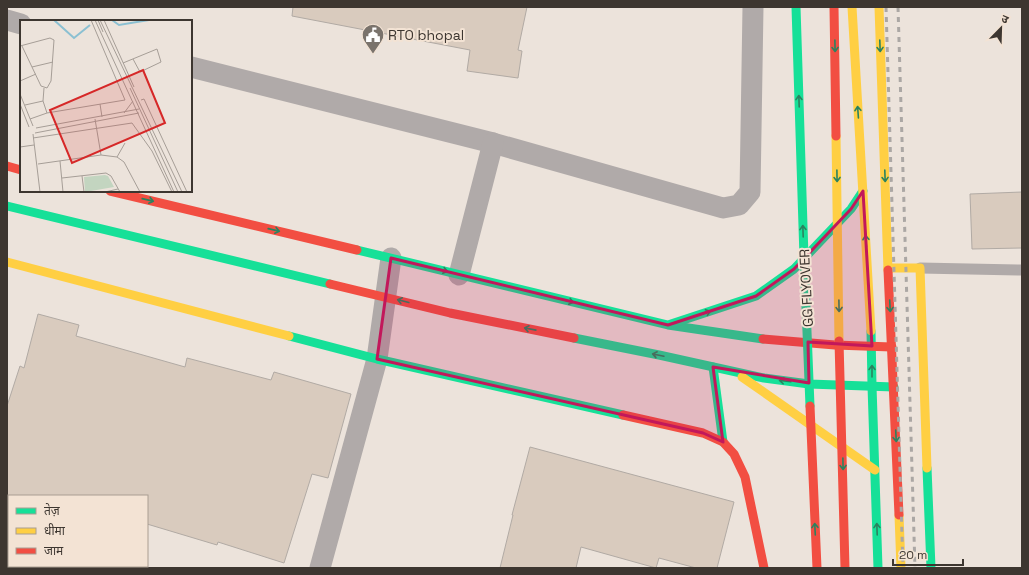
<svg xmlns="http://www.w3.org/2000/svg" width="1029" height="575" font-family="'Space Grotesk','Noto Sans Devanagari',sans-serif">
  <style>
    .building { fill: #d9cbbe; stroke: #b1aaa4 }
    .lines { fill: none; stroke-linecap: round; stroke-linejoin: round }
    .lane { stroke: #b0aaa9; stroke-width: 11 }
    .street { stroke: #b0aaa9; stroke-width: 21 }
    .fast { stroke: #16e098; stroke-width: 9 }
    .slow { stroke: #ffcf43; stroke-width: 9 }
    .jam { stroke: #f24e42; stroke-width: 9 }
    .rail { stroke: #aba7a4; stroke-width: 3; stroke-dasharray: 5 5; stroke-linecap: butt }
    .fast-bridge { stroke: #16e098; stroke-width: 9 }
    .slow-bridge { stroke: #ffcf43; stroke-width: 9 }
    .jam-bridge { stroke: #f24e42; stroke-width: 9 }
    .oneway { stroke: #2b825f }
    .marked { fill: #c2185b; fill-opacity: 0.2; stroke: #c2185b; stroke-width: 3; stroke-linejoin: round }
    .labels { text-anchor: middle; stroke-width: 4; stroke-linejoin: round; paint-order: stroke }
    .poi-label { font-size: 14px; fill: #3d3630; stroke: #f3e3d4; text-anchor: start }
    .street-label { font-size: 14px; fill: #3d3630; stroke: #f3e3d4 }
    .inset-river { fill: none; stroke: #8bc0d2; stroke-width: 2 }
    .inset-road { fill: none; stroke: #a69e97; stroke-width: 1 }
    .view { fill: #d62828; fill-opacity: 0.15; stroke: #d62828; stroke-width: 2 }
    .inset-edge { fill: none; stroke: #3d3630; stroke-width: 2 }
  </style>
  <rect width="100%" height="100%" fill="#ece3db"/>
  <g class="building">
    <polygon points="293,7 527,7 518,50 522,51 518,78 467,71 470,50 292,16"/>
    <polygon points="1022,192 1022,248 972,249 970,194"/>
    <polygon points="38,314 79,325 76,336 185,367 187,358 271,380 274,372 351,394 328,478 312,474 284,563 218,542 217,545 147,524 147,496 7,496 7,406 20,366 24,368"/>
    <polygon points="530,447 734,502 717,568 696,568 659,558 656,568 581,547 576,568 500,568 513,515 512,515"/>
  </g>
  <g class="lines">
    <polyline class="lane" points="920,268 1022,270"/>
    <g class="street">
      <polyline points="7,20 21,24"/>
      <polyline points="191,67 493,143 723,208 739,205 750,192 753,7"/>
      <polyline points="459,275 493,143"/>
      <polyline points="7,538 9,538"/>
      <polyline points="113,566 121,568"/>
      <polyline points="320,568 377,359 391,258"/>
    </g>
    <g class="fast">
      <polyline points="7,206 330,284"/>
      <polyline points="357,250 668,325 763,339"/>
      <polyline points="671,324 756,296 794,269 851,209 863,191"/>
      <polyline points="871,331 872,386 878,568"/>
      <polyline points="289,336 377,359 623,415"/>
      <polyline points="574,338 659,355 764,378 809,384 894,387"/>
      <polyline points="713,367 723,442"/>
      <polyline points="927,468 931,568"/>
    </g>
    <g class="slow">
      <polyline points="852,7 871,331"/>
      <polyline points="879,7 888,270"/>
      <polyline points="7,262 289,336"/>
      <polyline points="888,268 920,268 927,468"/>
      <polyline points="742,377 875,470"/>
      <polyline points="899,515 901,568"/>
    </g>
    <g class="jam">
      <polyline points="7,166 21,170"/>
      <polyline points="110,191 357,250"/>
      <polyline points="888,270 899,515"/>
      <polyline points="330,284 450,313 574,338"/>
      <polyline points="763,339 835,345 892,347"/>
      <polyline points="623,415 703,433 723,442 734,454 745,477 764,568"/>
    </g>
    <g class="rail">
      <polyline points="886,7 903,568"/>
      <polyline points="898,7 915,568"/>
    </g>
    <polyline class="fast-bridge" points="796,7 804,257 810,406"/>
    <polyline class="slow-bridge" points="836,136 839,341"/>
    <g class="jam-bridge">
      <polyline points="834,7 836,136"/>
      <polyline points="839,341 845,568"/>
      <polyline points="810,406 817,568"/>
    </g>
  </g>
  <defs><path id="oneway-shaft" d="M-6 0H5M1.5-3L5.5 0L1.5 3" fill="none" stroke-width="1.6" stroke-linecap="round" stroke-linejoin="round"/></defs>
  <g class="oneway">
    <use href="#oneway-shaft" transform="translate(835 46) rotate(89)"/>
    <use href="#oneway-shaft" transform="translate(880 46) rotate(88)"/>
    <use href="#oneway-shaft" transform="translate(799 101) rotate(-92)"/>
    <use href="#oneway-shaft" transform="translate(858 112) rotate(-94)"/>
    <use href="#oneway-shaft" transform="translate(837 176) rotate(89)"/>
    <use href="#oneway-shaft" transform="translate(885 176) rotate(88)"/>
    <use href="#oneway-shaft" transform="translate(148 200) rotate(13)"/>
    <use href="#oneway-shaft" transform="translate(274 230) rotate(13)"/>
    <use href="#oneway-shaft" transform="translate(803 231) rotate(-92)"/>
    <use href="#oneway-shaft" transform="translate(866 241) rotate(-94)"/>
    <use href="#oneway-shaft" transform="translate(442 270) rotate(13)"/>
    <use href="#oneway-shaft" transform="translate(403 301) rotate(-166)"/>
    <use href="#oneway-shaft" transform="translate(568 301) rotate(14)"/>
    <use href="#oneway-shaft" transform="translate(839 306) rotate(89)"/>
    <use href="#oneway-shaft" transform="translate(890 306) rotate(87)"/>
    <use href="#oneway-shaft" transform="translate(705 313) rotate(-19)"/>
    <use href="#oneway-shaft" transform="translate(530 329) rotate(-169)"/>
    <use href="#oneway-shaft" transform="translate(658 355) rotate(-168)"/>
    <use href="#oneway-shaft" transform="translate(872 371) rotate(-90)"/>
    <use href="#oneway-shaft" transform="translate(785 381) rotate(-173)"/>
    <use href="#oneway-shaft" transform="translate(896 436) rotate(87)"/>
    <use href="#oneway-shaft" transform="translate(843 464) rotate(89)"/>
    <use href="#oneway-shaft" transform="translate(815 529) rotate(-93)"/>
    <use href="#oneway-shaft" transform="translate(877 529) rotate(-92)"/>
  </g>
  <path class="marked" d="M863 191 872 346 808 342 809 383 713 367 723 442 703 433 377 359 391 258 668 325 756 296 794 269 851 209Z"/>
  <defs>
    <g id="civic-pin" transform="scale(1.15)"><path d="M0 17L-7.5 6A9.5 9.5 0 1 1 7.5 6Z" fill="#7a736c" stroke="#f3e3d4"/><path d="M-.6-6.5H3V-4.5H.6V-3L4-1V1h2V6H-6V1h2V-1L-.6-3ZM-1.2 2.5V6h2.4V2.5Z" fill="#fff"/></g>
  </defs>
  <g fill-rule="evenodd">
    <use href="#civic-pin" x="373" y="35"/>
  </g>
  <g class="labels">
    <g class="poi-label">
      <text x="388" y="40">RTO bhopal</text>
    </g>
    <g class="street-label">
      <text transform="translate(806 288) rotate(-93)" y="5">GG FLYOVER</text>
    </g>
  </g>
  <g transform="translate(20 20)">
    <rect width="172" height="172" fill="#ece3db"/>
    <path d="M85 155 88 156 94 167 65 172 64 157Z" fill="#c3d5c0"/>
    <path class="inset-river" d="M34 0 54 18 70 5M92 0 99 5 129 0"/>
    <path class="inset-road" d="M75 0 154 172M78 0 83 12M80 0 162 172M84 0 114 67M0 26 30 18 34 20 31 61 27 68 21 66 2 26M103 43 137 29 141 42 120 52 113 39M12 47 33 42M0 61 16 54M24 68 23 81 27 93M110 68 158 172M0 74 13 106M121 80 124 79 167 172M0 84 9 107M80 84 82 97M5 85 23 81M104 93 113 81M10 99 27 93 105 80 71 0M75 99 81 135M16 108 119 89M15 113 119 93M13 114 20 172M13 118 112 103 132 131 152 172M0 127 14 125M97 137 105 123M40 141 43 172M18 144 81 135 97 137 104 142 120 172M62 156 64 172M42 158 86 153 91 156 100 172M85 172 98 169"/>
    <path class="view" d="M123 50 145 103 52 143 30 90Z"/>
    <rect width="172" height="172" class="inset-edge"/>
  </g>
  <rect width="1029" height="575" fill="none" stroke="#3d3630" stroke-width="16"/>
  <rect x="8" y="495" width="140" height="72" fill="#f3e3d4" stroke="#aa9e92"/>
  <rect x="16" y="508" width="20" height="6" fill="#16e098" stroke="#aa9e92"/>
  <text x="44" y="515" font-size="12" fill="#3d3630">तेज़</text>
  <rect x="16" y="528" width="20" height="6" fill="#ffcf43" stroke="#aa9e92"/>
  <text x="44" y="535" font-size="12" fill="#3d3630">धीमा</text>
  <rect x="16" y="548" width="20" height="6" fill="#f24e42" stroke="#aa9e92"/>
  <text x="44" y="555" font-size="12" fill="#3d3630">जाम</text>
  <g transform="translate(1001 28) rotate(23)" stroke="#f3e3d4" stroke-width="3" paint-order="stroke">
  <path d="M0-3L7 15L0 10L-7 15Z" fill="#3d3630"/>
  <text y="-6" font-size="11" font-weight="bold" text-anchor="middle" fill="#3d3630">उ</text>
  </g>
  <path d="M893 559v6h70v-6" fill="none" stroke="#3d3630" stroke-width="2"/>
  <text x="899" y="559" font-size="12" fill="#3d3630" stroke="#f3e3d4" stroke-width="3" paint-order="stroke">20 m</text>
</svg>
